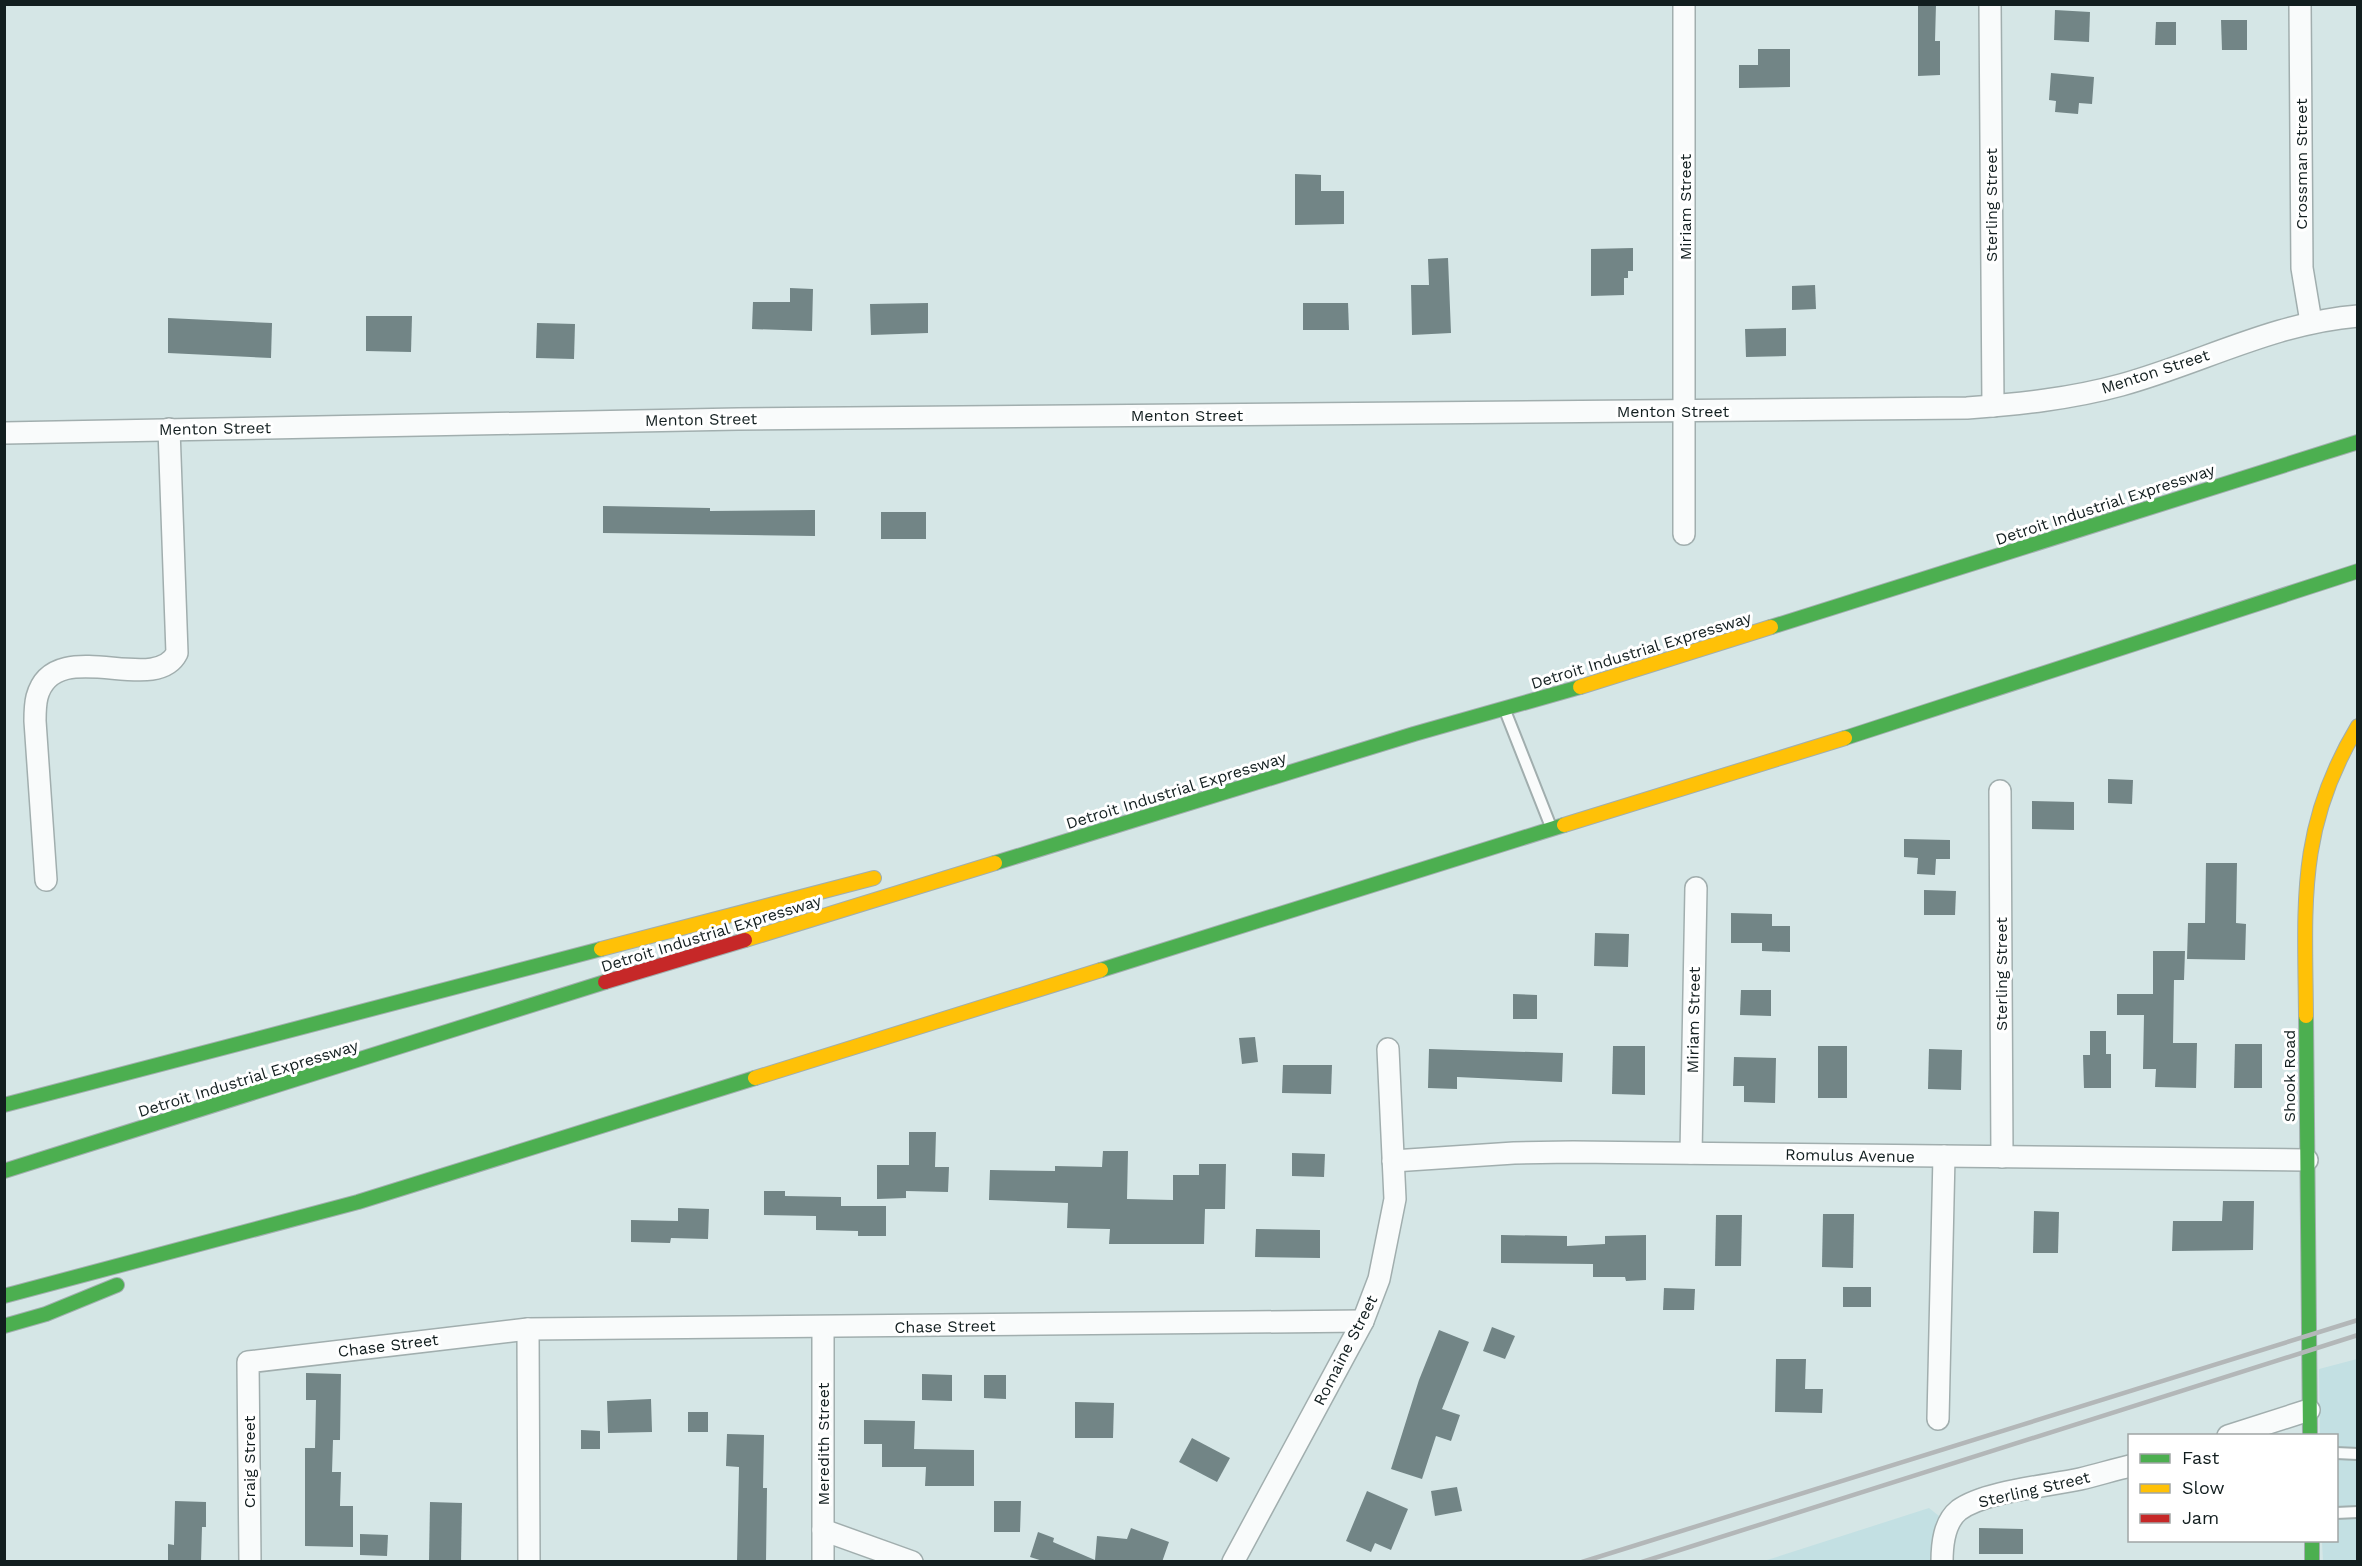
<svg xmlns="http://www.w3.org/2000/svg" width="2362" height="1566" font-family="'Work Sans',sans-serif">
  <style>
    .built { fill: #c3e0e3 }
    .building { fill: #728586 }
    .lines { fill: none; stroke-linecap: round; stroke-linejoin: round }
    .lane-casing { stroke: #a1aeae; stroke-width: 14 }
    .street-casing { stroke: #a1aeae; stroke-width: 24 }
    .fast-casing { stroke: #a1aeae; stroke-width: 16 }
    .slow-casing { stroke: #a1aeae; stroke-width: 16 }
    .jam-casing { stroke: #a1aeae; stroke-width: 16 }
    .lane { stroke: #f9fbfb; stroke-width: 10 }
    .street { stroke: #f9fbfb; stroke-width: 21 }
    .fast { stroke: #4caf50; stroke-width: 14 }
    .slow { stroke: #ffc107; stroke-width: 14 }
    .jam { stroke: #c62828; stroke-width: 14 }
    .rail { stroke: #b3b7b8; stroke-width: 4.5 }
    .labels { text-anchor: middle; stroke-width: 6; stroke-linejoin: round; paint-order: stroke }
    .street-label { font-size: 16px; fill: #121e1f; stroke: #fff }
  </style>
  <rect width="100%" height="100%" fill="#d5e6e6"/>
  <g class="built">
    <polygon points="2357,1359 2357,1561 2323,1561 2322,1541 2336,1540 2336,1436 2320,1435 2319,1369"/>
    <polygon points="1929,1508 1939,1516 1935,1529 1931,1561 1761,1562"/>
  </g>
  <g class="building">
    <polygon points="1918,4 1936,4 1935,41 1940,41 1940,75 1918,76"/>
    <polygon points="2055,10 2090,12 2089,42 2054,40"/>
    <polygon points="2221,20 2247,20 2247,50 2222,50"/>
    <polygon points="2156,22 2176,22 2176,45 2155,45"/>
    <polygon points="1758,49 1790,49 1790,87 1739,88 1739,65 1758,65"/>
    <polygon points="2051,73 2094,77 2092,104 2079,103 2078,114 2055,112 2056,101 2049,100"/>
    <polygon points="1295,174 1321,175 1321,191 1344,191 1344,224 1295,225"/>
    <polygon points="1633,248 1633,271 1628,271 1628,278 1624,278 1624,295 1591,296 1591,249"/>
    <polygon points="1448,258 1451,333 1412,335 1411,285 1429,285 1428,259"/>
    <polygon points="1815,285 1816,309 1792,310 1792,286"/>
    <polygon points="790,288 813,289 812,331 752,329 753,302 790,302"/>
    <polygon points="928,303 928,333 871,335 870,304"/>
    <polygon points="1303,303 1348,303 1349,330 1303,330"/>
    <polygon points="366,316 412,316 411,352 366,351"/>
    <polygon points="168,318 272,323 271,358 168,353"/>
    <polygon points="537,323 575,324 574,359 536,358"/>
    <polygon points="1786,328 1786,356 1746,357 1745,329"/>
    <polygon points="603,506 710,508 710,511 815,510 815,536 603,533"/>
    <rect x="881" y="512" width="45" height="27"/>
    <polygon points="2108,779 2133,780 2132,804 2108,803"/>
    <polygon points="2032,801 2074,802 2074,830 2032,829"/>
    <polygon points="1904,839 1950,840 1950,859 1936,859 1935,875 1917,874 1918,858 1904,857"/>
    <polygon points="2206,863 2237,863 2236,923 2246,924 2245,960 2187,959 2188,923 2205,923"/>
    <polygon points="1924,890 1956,891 1955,915 1924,915"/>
    <polygon points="1731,913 1772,914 1772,926 1790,926 1790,952 1762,951 1762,943 1731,943"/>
    <polygon points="1595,933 1629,934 1628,967 1594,966"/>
    <polygon points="2153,951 2185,951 2184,980 2174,980 2173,1043 2197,1043 2196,1088 2155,1087 2156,1069 2143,1069 2144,1015 2117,1015 2117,994 2153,994"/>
    <polygon points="1741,990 1771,990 1771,1016 1740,1015"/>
    <polygon points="1513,994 1537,995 1537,1019 1513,1019"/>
    <polygon points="2090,1031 2106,1031 2106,1054 2111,1054 2111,1088 2084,1088 2083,1055 2090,1055"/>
    <polygon points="1255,1037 1258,1062 1242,1064 1239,1038"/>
    <polygon points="2235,1044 2262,1044 2262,1088 2234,1088"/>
    <polygon points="1613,1046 1645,1046 1645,1095 1612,1094"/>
    <rect x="1818" y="1046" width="29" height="52"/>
    <polygon points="1429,1049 1563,1053 1562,1082 1457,1077 1457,1089 1428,1088"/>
    <polygon points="1929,1049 1962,1050 1961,1090 1928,1089"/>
    <polygon points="1734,1057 1776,1058 1775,1103 1744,1102 1744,1086 1733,1086"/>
    <polygon points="1283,1065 1332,1065 1331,1094 1282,1093"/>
    <polygon points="909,1132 936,1132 935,1167 949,1167 948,1192 906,1191 906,1198 877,1199 877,1165 909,1165"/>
    <polygon points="1103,1151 1128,1151 1127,1199 1173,1200 1173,1175 1199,1175 1199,1164 1226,1164 1225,1209 1205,1209 1204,1244 1109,1244 1110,1229 1067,1228 1068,1203 989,1200 990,1170 1055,1171 1055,1166 1102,1167"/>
    <polygon points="1292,1153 1325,1154 1324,1177 1292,1176"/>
    <polygon points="764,1191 785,1191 785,1196 841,1197 841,1206 886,1206 886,1236 858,1236 858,1231 816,1230 816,1216 764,1215"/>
    <polygon points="2223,1201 2254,1201 2253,1250 2172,1251 2173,1221 2222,1221"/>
    <polygon points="678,1208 709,1209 708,1239 671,1238 670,1243 631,1242 631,1220 678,1221"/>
    <polygon points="2034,1211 2059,1212 2058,1253 2033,1253"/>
    <polygon points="1823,1214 1854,1214 1853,1268 1822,1267"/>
    <polygon points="1716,1215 1742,1215 1741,1266 1715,1266"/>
    <polygon points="1256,1229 1320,1230 1320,1258 1255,1257"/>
    <polygon points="1501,1235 1567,1236 1567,1246 1605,1244 1605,1236 1646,1235 1646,1280 1626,1281 1625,1277 1593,1277 1593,1264 1501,1263"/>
    <rect x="1843" y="1287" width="28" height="20"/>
    <polygon points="1664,1288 1695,1289 1694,1310 1663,1310"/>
    <polygon points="1492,1327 1515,1336 1505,1359 1483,1351"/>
    <polygon points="1439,1330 1469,1342 1442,1409 1460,1415 1451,1441 1436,1436 1422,1479 1391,1469 1419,1380"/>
    <polygon points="1776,1359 1806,1359 1805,1389 1823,1389 1822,1413 1775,1412"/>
    <polygon points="306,1373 341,1374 340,1440 333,1440 332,1472 341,1472 340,1506 353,1506 353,1547 305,1546 305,1448 315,1448 316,1400 306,1400"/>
    <polygon points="922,1374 952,1375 952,1401 922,1400"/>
    <polygon points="984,1375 1006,1375 1006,1399 984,1398"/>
    <polygon points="651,1399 652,1432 608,1433 607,1401"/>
    <polygon points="1075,1402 1114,1403 1113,1438 1075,1438"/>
    <rect x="688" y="1412" width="20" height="20"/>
    <polygon points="864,1420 915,1421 914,1449 974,1450 974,1486 925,1486 926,1467 882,1467 882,1444 864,1444"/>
    <polygon points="581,1430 600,1431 600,1449 581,1449"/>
    <polygon points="727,1434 764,1435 763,1488 767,1488 766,1562 737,1562 739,1467 726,1466"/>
    <polygon points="1192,1438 1230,1458 1217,1482 1179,1462"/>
    <polygon points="1457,1487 1462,1511 1435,1516 1431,1491"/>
    <polygon points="1367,1491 1408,1509 1391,1550 1375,1543 1371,1552 1346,1541"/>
    <polygon points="175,1501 206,1502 206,1527 202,1527 201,1562 168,1562 168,1544 174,1545"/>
    <polygon points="994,1501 1021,1501 1020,1532 994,1532"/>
    <polygon points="430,1502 462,1503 461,1562 429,1562"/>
    <polygon points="1131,1528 1169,1542 1162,1562 1046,1562 1030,1557 1038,1532 1054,1538 1053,1542 1095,1560 1097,1536 1127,1539"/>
    <polygon points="1979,1528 2023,1529 2023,1554 1979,1554"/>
    <polygon points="360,1534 388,1535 387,1556 360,1555"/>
  </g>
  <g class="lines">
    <g class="lane-casing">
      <g id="lane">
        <polyline points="1506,713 1551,827"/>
        <polyline points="2336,1453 2358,1454"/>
        <polyline points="2336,1513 2358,1512"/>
      </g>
    </g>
    <g class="street-casing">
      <g id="street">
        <polyline points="1684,4 1684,534"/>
        <polyline points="1990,4 1993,406"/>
        <polyline points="2300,4 2302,268 2311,322"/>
        <path d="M4 433 738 419 1967 408C2019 404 2070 399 2121 385 2201 363 2273 323 2358 316"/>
        <polyline points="2000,791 2002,1157"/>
        <path d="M46 880 35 721C35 714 35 705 37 697 54 633 155 697 177 653L169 429"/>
        <polyline points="1691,1153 1696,888"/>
        <polyline points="1393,1161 1514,1153 1573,1152 2307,1160"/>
        <polyline points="823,1327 823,1562"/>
        <polyline points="528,1329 529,1562"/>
        <polyline points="1938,1419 1944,1156"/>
        <polyline points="2228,1436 2309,1410"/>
        <polyline points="823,1530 912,1562"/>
        <polyline points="250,1562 248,1362 528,1329 1363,1321"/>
        <polyline points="1233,1562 1363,1321 1379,1279 1395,1199 1388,1049"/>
        <path d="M1942 1562C1942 1544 1944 1522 1959 1510 1985 1491 2048 1486 2080 1479 2097 1475 2113 1470 2130 1466"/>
      </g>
    </g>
    <g class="fast-casing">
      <g id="fast">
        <polyline points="1771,627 2358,442"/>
        <polyline points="1845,738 2358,571"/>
        <polyline points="995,863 1414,734 1580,687"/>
        <polyline points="1101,970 1564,825"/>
        <polyline points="2306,1016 2310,1436"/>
        <polyline points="4,1105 601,949"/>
        <polyline points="4,1171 605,982"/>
        <polyline points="4,1296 358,1202 755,1078"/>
        <polyline points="4,1326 46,1314 117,1285"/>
        <polyline points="2312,1540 2312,1562"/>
      </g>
    </g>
    <g class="slow-casing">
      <g id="slow">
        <polyline points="1580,687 1771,627"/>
        <polyline points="1564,825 1845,738"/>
        <polyline points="745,940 995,863"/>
        <polyline points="601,949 874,878"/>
        <path d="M2306 1016C2305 903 2297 827 2358 726"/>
        <polyline points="755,1078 1101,970"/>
      </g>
    </g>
    <g class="jam-casing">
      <polyline id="jam" points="605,982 745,940"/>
    </g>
    <use href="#lane" class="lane"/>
    <use href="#street" class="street"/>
    <use href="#fast" class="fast"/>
    <use href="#slow" class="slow"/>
    <use href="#jam" class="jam"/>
    <g class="rail">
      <polyline points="1582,1562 2358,1320"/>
      <polyline points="1642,1562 2358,1335"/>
    </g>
  </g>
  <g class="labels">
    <g class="street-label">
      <text transform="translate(2301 164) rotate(-90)" y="6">Crossman Street</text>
      <text transform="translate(1991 205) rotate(-90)" y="6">Sterling Street</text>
      <text transform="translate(1685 207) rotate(-90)" y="6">Miriam Street</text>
      <text transform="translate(2155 371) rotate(-18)" y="6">Menton Street</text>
      <text x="1673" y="417">Menton Street</text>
      <text x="1187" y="421">Menton Street</text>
      <text transform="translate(701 419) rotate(-1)" y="6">Menton Street</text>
      <text transform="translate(215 428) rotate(-1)" y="6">Menton Street</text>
      <text transform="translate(2105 504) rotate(-18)" y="6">Detroit Industrial Expressway</text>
      <text transform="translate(1641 650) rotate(-17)" y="6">Detroit Industrial Expressway</text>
      <text transform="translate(1176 790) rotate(-17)" y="6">Detroit Industrial Expressway</text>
      <text transform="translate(711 933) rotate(-17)" y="6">Detroit Industrial Expressway</text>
      <text transform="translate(2001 974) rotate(-90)" y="6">Sterling Street</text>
      <text transform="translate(1693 1020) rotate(-89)" y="6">Miriam Street</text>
      <text transform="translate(2289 1076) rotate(-90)" y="6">Shook Road</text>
      <text transform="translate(248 1078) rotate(-17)" y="6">Detroit Industrial Expressway</text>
      <text transform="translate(1850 1155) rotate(1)" y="6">Romulus Avenue</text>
      <text transform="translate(945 1326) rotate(-1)" y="6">Chase Street</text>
      <text transform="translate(388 1345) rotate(-7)" y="6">Chase Street</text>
      <text transform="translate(1345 1350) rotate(-63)" y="6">Romaine Street</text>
      <text transform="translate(823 1444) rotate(-90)" y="6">Meredith Street</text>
      <text transform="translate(249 1462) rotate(-90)" y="6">Craig Street</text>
      <text transform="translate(2034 1489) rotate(-13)" y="6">Sterling Street</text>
    </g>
  </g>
  <rect width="2362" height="1566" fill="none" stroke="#121e1f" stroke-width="12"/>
  <rect x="2128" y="1434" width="210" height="108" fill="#ffffff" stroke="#a0a5a5" stroke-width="1.5"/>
  <rect x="2140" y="1454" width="30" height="9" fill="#4caf50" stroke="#a0a5a5" stroke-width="1.5"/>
  <text x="2182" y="1464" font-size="18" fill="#121e1f">Fast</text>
  <rect x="2140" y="1484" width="30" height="9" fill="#ffc107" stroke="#a0a5a5" stroke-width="1.5"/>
  <text x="2182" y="1494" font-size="18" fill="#121e1f">Slow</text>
  <rect x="2140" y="1514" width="30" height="9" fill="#c62828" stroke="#a0a5a5" stroke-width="1.5"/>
  <text x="2182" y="1524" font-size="18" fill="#121e1f">Jam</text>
</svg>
